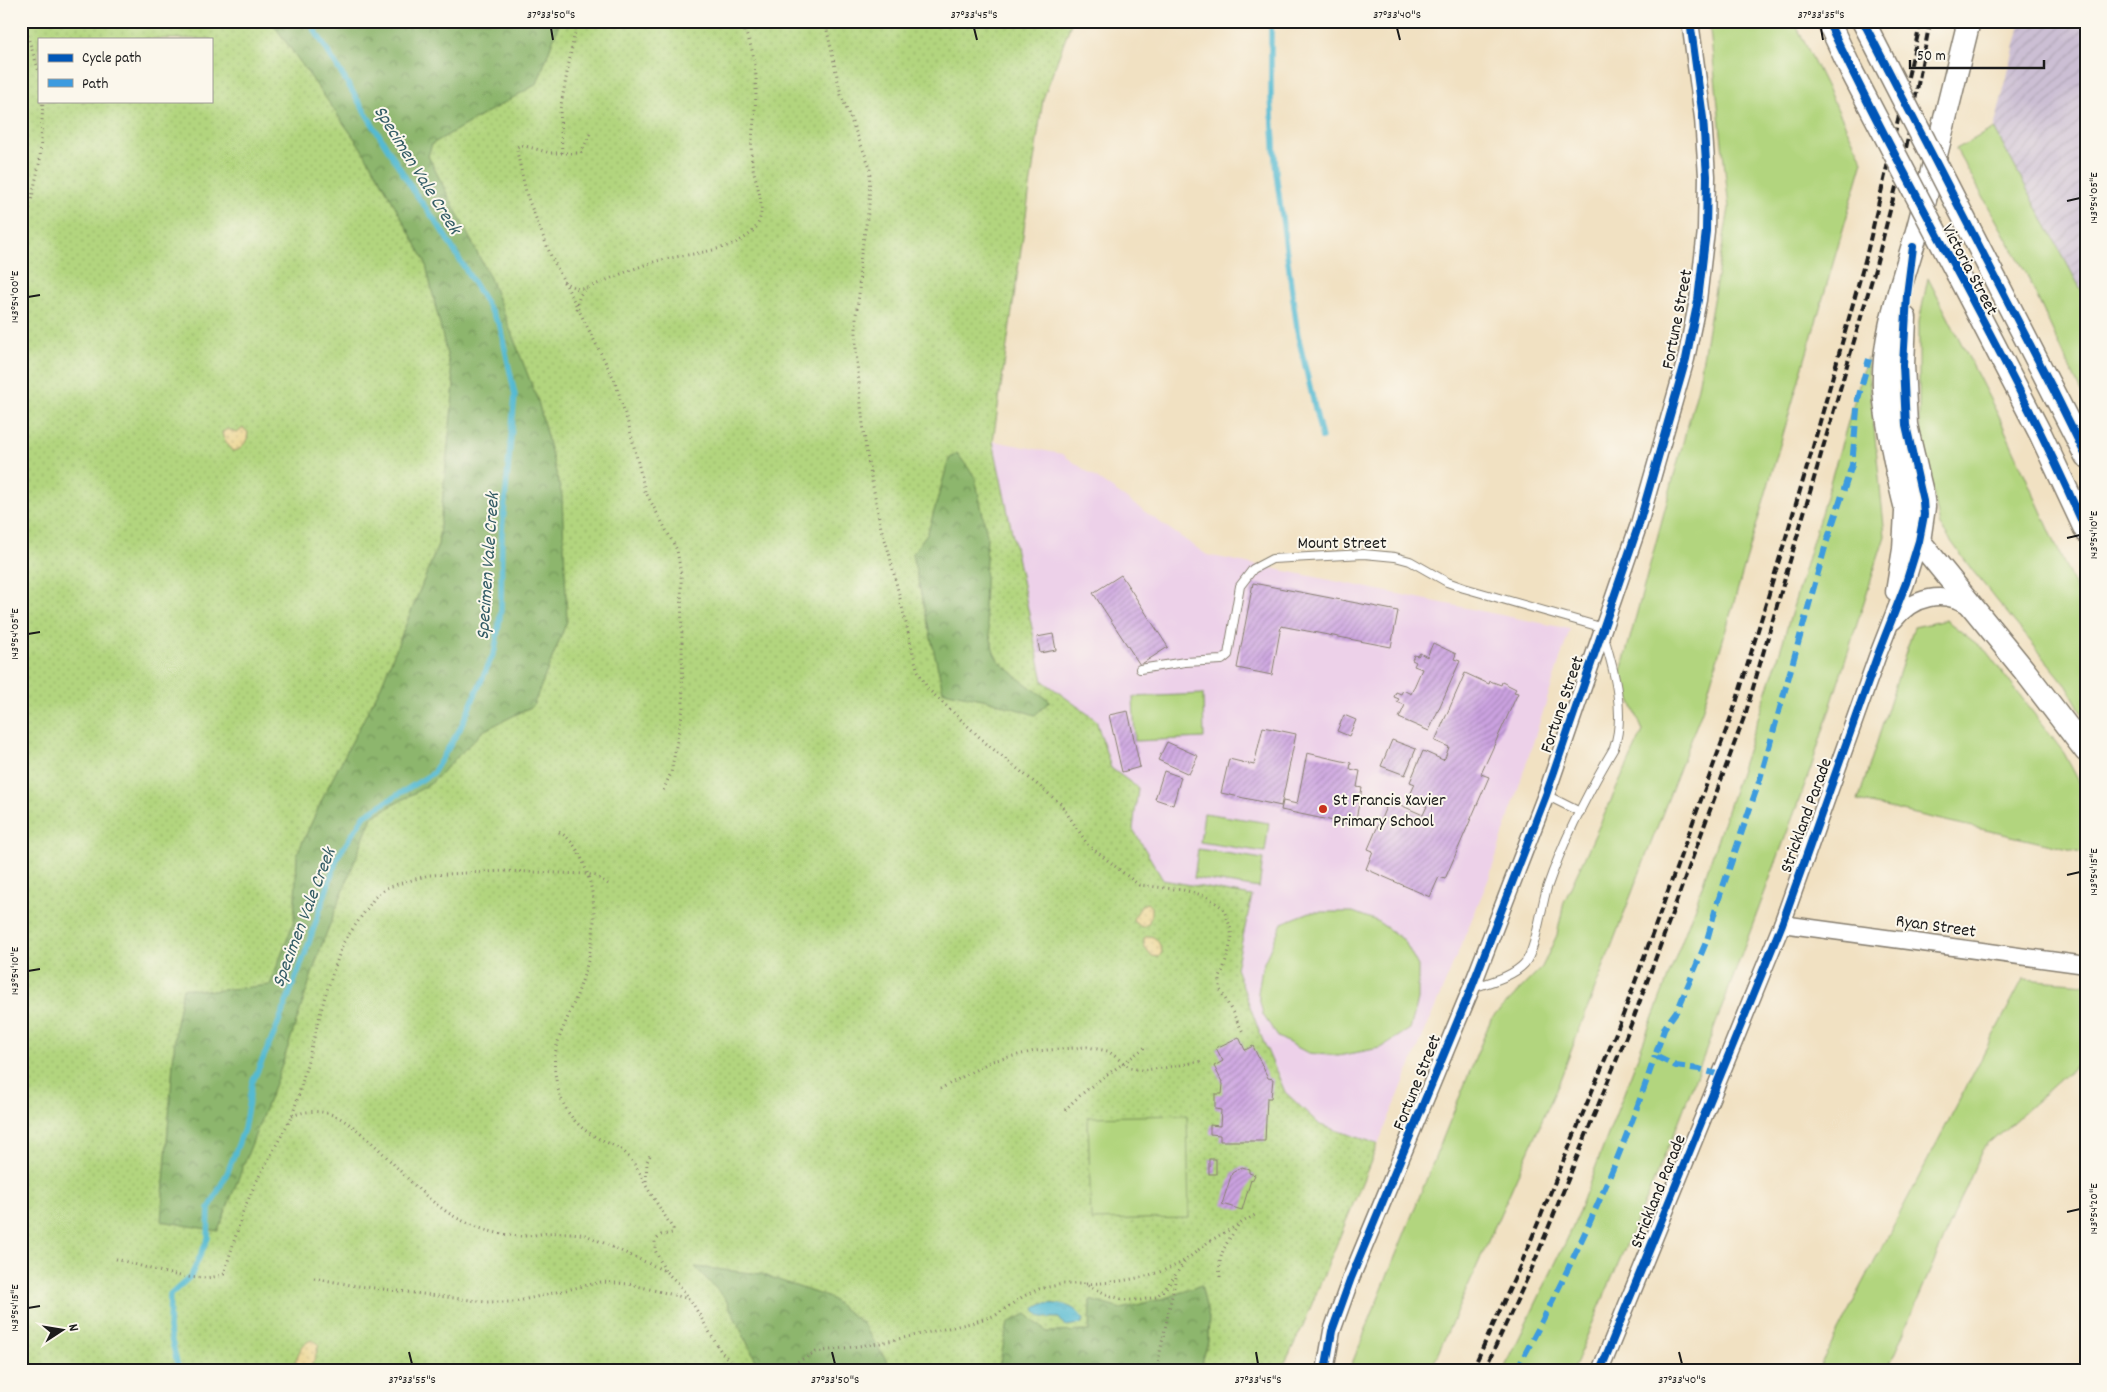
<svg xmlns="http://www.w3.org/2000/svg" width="2107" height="1392" font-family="Dekko,sans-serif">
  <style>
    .built { fill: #edd1e9 }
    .industrial { fill: url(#industrial-furrows) }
    .grass { fill: url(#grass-dots); stroke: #67784d; fill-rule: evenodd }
    .forest { fill: url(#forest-crowns); stroke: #546944 }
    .sand { fill: url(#sand-dots); stroke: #857b5d }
    .green { fill: #b2d57e; stroke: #67784d }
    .water { fill: url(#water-ripples); stroke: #386b77 }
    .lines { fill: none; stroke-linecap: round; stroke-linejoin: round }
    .stream { stroke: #54bad2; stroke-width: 5.5 }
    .building { fill: url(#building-hatch) }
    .lane-casing { stroke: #867e6f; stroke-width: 10 }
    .street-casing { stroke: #867e6f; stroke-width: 19 }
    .secondary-casing { stroke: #867e6f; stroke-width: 25 }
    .path { stroke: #867e6f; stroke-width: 3; stroke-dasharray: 1 4; stroke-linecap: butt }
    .lane { stroke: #fff; stroke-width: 8 }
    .street { stroke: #fff; stroke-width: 16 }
    .secondary { stroke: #fff; stroke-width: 22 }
    .rail { stroke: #1c1c1c; stroke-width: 4; stroke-dasharray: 8 4; stroke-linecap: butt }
    .secondary-bridge-casing { stroke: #867e6f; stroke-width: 25; stroke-linecap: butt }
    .secondary-bridge { stroke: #fff; stroke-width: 22 }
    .quiet { stroke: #3c9bdf; stroke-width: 6; stroke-dasharray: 12 6; stroke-linecap: butt }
    .cycleway-casing { stroke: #fbf7ec; stroke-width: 11 }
    .cycleway { stroke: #0057b8; stroke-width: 8 }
    .ticks { fill: none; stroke: #1c1c1c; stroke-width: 2 }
    .poi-dot { fill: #c8321e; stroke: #fbf7ec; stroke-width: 2 }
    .labels { text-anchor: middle; stroke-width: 4; stroke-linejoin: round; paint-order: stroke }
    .street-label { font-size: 18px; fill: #1c1c1c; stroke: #fbf7ec }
    .poi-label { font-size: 18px; fill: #1c1c1c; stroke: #fbf7ec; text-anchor: start }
    .water-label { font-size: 19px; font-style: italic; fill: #325b65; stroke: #fbf7ec }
    .neatline { fill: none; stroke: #1c1c1c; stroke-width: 2 }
    .ticks-label { font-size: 12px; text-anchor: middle; fill: #1c1c1c }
  </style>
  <defs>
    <pattern id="industrial-furrows" width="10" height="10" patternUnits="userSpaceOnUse" patternTransform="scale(1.25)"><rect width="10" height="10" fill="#ccbfd4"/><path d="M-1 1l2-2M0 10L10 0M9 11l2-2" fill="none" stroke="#afa4b5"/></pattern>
    <pattern id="grass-dots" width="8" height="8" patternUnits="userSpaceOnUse" patternTransform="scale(1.25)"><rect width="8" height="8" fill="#b2d57e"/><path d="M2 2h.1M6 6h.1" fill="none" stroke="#98b66c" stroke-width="1.8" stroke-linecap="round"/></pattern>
    <pattern id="forest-crowns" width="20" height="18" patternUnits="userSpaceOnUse" patternTransform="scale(1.25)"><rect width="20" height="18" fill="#8db66d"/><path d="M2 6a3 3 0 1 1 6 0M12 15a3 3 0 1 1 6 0" fill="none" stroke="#729359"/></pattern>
    <pattern id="sand-dots" width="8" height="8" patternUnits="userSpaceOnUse" patternTransform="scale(1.25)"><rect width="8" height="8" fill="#eeda9e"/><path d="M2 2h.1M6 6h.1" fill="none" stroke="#ccba88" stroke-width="1.8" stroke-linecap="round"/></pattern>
    <pattern id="water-ripples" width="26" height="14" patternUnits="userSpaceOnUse" patternTransform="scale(1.25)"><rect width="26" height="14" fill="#54bad2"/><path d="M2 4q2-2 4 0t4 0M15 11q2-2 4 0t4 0" fill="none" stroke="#499fb4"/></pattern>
    <pattern id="building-hatch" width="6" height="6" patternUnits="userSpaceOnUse" patternTransform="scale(1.25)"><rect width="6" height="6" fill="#cca3e1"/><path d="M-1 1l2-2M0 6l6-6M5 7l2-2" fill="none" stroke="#a584b6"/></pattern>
  </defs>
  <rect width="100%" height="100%" fill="#fbf7ec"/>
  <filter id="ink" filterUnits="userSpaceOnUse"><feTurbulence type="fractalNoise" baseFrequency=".02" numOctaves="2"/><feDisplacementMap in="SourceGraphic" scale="10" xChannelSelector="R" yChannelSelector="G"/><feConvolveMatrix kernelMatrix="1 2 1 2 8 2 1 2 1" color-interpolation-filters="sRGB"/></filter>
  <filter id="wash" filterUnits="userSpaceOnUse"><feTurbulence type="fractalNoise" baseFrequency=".0096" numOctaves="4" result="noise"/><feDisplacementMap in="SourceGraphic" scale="20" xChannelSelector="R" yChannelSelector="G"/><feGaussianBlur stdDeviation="1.12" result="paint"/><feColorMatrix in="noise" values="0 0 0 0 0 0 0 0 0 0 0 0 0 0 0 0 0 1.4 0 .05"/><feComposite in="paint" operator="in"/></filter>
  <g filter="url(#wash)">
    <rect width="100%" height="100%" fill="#f1e1c2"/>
    <polygon class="built" points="993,441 1062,454 1207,555 1570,629 1489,878 1378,1144 1320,1125 1285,1092 1259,1031 1236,968 1252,896 1163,880 1133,829 1137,788 1111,768 1096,720 1043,681"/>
    <polygon class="industrial" points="2021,21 2086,21 2086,299 1994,128"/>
    <path class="grass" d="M21 21H1072L1043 99 993 441 1043 681 1096 720 1111 768 1138 788 1133 829 1163 880 1252 896 1236 968 1259 1031 1285 1092 1320 1125 1378 1144 1302 1328 1281 1371H21ZM39 39H211V101H39Z"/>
    <g class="forest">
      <polygon points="271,21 560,21 537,84 432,144 428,156 490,278 538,401 562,496 567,621 533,706 483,731 430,784 372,817 321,947 281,1068 218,1231 161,1221 176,1023 183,988 212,991 270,985 294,921 297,854 327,789 381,686 438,545 454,385 425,261 379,177 359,145"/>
      <polygon points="957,453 975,477 987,535 984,607 994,653 998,660 1018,678 1050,701 1035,715 987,700 943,691 912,554 928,532 949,459"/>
      <polygon points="695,1267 761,1274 830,1298 863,1324 893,1371 761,1371 725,1298"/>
      <polygon points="1201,1285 1209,1318 1208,1341 1200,1371 998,1371 1008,1323 1026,1314 1047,1332 1089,1331 1090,1300 1121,1309 1169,1297"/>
    </g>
    <g class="sand">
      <polygon points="243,428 248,432 247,441 238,450 232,451 223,437 222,432 228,429 237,433"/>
      <polygon points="1147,903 1151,907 1151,917 1148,924 1142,927 1135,923 1133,919 1142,905"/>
      <path d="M1148 936C1157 936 1160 944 1162 952L1159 957 1152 956 1144 946V938Z"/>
      <path d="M312 1340 319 1344 314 1361 307 1368 299 1367 295 1361C300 1352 301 1343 312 1340Z"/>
    </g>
    <g class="green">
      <polygon points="1709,21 1794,21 1863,161 1703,708 1558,1085 1430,1371 1349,1371 1491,1019 1542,967 1557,935 1564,902 1643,731 1620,675 1698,387 1729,208"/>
      <polygon points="1994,128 2086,299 2086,403 2026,273 1956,149"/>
      <polygon points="1928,278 1999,417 2086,612 2086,720 2067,686 1972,570 1940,526 1919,422 1919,322"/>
      <polygon points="1867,358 1885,536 1811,768 1699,1069 1675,1131 1572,1371 1503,1371 1572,1229 1696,904 1778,658"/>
      <polygon points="1946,620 1986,651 2064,753 2086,795 2086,853 1858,801 1914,627"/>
      <polygon points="1203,694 1204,738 1135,741 1133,697"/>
      <polygon points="1204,813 1269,823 1265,852 1200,842"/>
      <polygon points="1198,849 1263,859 1259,888 1194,878"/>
      <polygon points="1310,912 1353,912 1377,921 1404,940 1418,966 1418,1000 1410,1029 1380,1048 1338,1056 1308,1053 1278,1037 1263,1015 1258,993 1262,967 1282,923"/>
      <polygon points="2023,979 2086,984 2086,1056 1982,1150 1887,1371 1817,1371"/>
      <polygon points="1187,1115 1189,1218 1091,1220 1088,1117"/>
    </g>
    <path class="water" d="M1043 1304C1058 1303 1076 1304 1083 1320L1081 1324 1065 1326 1059 1318C1048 1317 1039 1321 1035 1308Z"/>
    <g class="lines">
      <g class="stream">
        <polyline points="1271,21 1271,98 1276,173 1298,336 1322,438"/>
        <polyline points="179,1371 169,1329 170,1295 191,1276 208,1238 209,1209 228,1171 244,1129 252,1083 274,1034 305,954 338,856 365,815 433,773 460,729 495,650 501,610 502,532 515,395 500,326 439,226 415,193 309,21"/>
      </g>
    </g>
    <g id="blocks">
      <g class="building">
        <polygon points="1121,575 1168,647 1140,665 1093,593"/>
        <polygon points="1253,583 1398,611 1391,647 1281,626 1272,675 1237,668"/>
        <polygon points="1053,634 1056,650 1040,653 1037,637"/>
        <polygon points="1433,643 1456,654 1454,659 1460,661 1429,731 1399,718 1405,705 1397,702 1399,699 1394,697 1396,692 1401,694 1403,690 1411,694 1422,669 1414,666 1416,662 1412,660 1414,655 1418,656 1420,653 1427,657"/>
        <polygon points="1465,673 1489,684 1490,681 1501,685 1502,682 1516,689 1514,692 1518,693 1481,774 1489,777 1445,879 1439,877 1430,897 1366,869 1373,851 1368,849 1389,800 1423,815 1427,806 1424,805 1425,802 1410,795 1415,784 1410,782 1423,751 1443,760 1445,758 1449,747 1435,741"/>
        <polygon points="1128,711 1140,767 1122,772 1109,715"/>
        <polygon points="1344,715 1356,720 1349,736 1337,731"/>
        <polygon points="1263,727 1296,734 1281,806 1221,793 1229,759 1254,765"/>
        <polygon points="1392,740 1416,749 1405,775 1381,766"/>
        <polygon points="1167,742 1198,756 1189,774 1158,760"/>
        <polygon points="1307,753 1351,763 1350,769 1360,771 1357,787 1362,788 1356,819 1349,817 1348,824 1281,810 1283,801 1297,804"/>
        <polygon points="1164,771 1181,777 1173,805 1155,799"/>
        <polygon points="1239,1037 1245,1050 1253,1046 1268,1078 1273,1079 1271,1098 1267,1098 1265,1141 1220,1141 1220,1135 1210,1134 1210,1125 1220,1126 1221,1110 1215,1109 1215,1094 1222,1094 1223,1084 1214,1066 1223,1061 1216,1048"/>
        <rect x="1209" y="1159" width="7" height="15"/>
        <polygon points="1242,1167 1249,1169 1249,1173 1255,1175 1252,1181 1251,1180 1242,1210 1222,1204 1232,1173"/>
      </g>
    </g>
  </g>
  <g filter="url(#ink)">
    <use href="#blocks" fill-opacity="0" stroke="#867e6f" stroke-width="1"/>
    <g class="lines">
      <g class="lane-casing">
        <g id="lane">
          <polyline points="1140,669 1185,662 1222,660 1228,655 1240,586 1253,569 1272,559 1364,554 1395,557 1410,561 1447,582 1464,588 1604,628"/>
          <polyline points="1546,795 1580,812"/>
          <path d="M1473 988C1489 982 1512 977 1524 964 1536 951 1541 907 1547 888 1564 839 1588 792 1614 748 1626 714 1614 670 1604 637"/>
        </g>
      </g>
      <g class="street-casing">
        <g id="street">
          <polyline points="1894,592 1901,549 1903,512"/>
          <path d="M1894 621C1913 596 1943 590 1969 606"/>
          <polyline points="1782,924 2086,965"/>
          <polyline points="1325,1371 1332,1331 1351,1278 1471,989 1546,795 1639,524 1686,359 1698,300 1706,231 1707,176 1703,118 1690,21"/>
          <polyline points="1600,1371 1782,924 1877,657 1906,583 1919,541"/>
        </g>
      </g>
      <g class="secondary-casing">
        <g id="secondary">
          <polyline points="1828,21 1851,70"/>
          <path d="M1969 21C1953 88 1936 154 1920 220 1906 275 1882 329 1884 387 1885 413 1891 440 1896 466 1902 492 1906 518 1919 541L2024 670 2086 751"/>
          <polyline points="1970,230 2086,456"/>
          <polyline points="1958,275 2041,435 2086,531"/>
          <polyline points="1905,318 1903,365 1906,425 1922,493 1924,507 1919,541"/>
        </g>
      </g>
      <g class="path">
        <polyline points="23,21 39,72"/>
        <polyline points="825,21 841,95 870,167 869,207 860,260 859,295 856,314 856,351 862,415 866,450 881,528 888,549 917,669 928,689 956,715 988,745 1060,803 1088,845 1139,885 1183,890 1206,896 1223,908 1230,926 1232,938 1226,961 1220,978 1220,989 1244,1034"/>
        <polyline points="590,134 581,153 550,153 522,145 517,147 517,152 527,196 551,256 615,381 630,430 645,491 677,550 681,574 683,709 671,773 662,793"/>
        <polyline points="562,153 560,110 577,21"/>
        <polyline points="21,248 40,160 43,101"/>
        <polyline points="563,282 578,289 587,288"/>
        <path d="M577 309C578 304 578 299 581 294 587 286 599 284 607 280 623 273 640 266 657 261 685 253 748 252 759 221 766 202 754 180 752 162 751 154 751 146 752 139 756 98 763 58 739 21"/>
        <path d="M559 832C573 840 580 853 585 867 604 916 590 964 571 1010 562 1031 552 1049 555 1072 558 1101 571 1125 598 1138 607 1143 620 1147 627 1155 635 1163 640 1174 645 1184 654 1199 664 1214 673 1229L672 1233 661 1235 655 1241V1250L665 1271"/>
        <polyline points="940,1089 992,1061 1035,1051 1087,1047 1108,1051 1130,1068 1142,1070 1164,1068 1202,1061"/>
        <path d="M1065 1110C1088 1085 1119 1068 1145 1047"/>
        <path d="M292 1116C308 1109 328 1110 343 1120 379 1142 405 1182 440 1207 464 1225 495 1236 525 1236 533 1236 541 1233 548 1233 561 1232 574 1233 586 1235L665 1271 678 1283 689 1298"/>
        <polyline points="646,1181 647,1162 651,1153"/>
        <path d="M116 1259C147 1267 194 1286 224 1274L243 1212 255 1184 292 1116 299 1094 325 996 343 943 375 897 388 887 429 875 505 871 586 874 596 876 608 884"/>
        <path d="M1220 1277C1218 1254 1225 1245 1238 1226"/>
        <polyline points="314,1278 351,1285 486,1302 514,1302 601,1282 629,1284 690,1299 720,1350 738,1371"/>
        <path d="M1086 1284C1121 1282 1154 1278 1186 1260"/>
        <polyline points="780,1371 816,1352 880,1343 971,1323 996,1315 1022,1297 1039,1289 1063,1284 1084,1284 1111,1296 1125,1300 1141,1300 1156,1297 1166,1288 1186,1260 1208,1242 1255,1215"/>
        <polyline points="1156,1371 1176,1277"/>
      </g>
      <use href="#lane" class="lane"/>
      <use href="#street" class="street"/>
      <use href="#secondary" class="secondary"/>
      <g class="rail">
        <polyline points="1472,1371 1522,1262 1622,1018 1736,703 1811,454 1866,257 1921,21"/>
        <polyline points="1484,1371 1532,1268 1634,1017 1746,712 1875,269 1906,148 1930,21"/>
      </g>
      <g class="secondary-bridge-casing">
        <g id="secondary-bridge">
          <polyline points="1863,21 1970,230"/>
          <polyline points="1851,70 1958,275"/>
        </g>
      </g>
      <use href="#secondary-bridge" class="secondary-bridge"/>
      <g class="quiet">
        <polyline points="1720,1075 1699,1069 1676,1066 1655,1056 1665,1027 1678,1009 1707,940 1717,904 1760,779 1826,544 1852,465 1858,399 1869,359"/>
        <path d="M1516 1371C1570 1270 1619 1165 1655 1056"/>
      </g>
      <g class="cycleway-casing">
        <g id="cycleway">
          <path d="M1828 21C1909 193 2010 356 2086 531"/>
          <polyline points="1863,21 2054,391 2086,456"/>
          <polyline points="1325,1371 1332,1331 1351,1278 1471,989 1546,795 1639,524 1686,359 1698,300 1706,231 1707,176 1703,118 1690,21"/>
          <polyline points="1600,1371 1782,924 1877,657 1906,583 1919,541 1924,515 1923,501 1906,425 1903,365 1907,295 1913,247"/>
        </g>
      </g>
      <use href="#cycleway" class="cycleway"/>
    </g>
  </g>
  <path class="ticks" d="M551 28 553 40M974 28 977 40M1397 28 1400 40M1821 28 1823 40M2067 201 2080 198M28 297 40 295M2067 538 2080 535M28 634 40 632M2067 875 2080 872M28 971 40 969M2067 1212 2080 1209M28 1308 40 1306M409 1352 412 1364M832 1352 835 1364M1256 1352 1258 1364M1679 1352 1682 1364"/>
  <circle class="poi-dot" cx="1323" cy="809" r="5"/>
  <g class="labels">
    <g class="street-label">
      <text transform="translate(1971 269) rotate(62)" y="6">Victoria Street</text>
      <text transform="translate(1676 319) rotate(-79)" y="6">Fortune Street</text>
      <text x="1342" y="548">Mount Street</text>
      <text transform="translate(1561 704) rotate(-71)" y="6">Fortune Street</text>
      <text transform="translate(1805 815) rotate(-70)" y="6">Strickland Parade</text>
      <text transform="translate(1936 925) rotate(8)" y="6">Ryan Street</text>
      <text transform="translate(1416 1082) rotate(-68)" y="6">Fortune Street</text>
      <text transform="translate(1657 1191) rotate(-68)" y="6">Strickland Parade</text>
    </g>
    <g class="poi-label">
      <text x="1333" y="805">St Francis Xavier<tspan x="1333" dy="21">Primary School</tspan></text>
    </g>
    <g class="water-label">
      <text transform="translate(419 169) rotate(58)" y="7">Specimen Vale Creek</text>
      <text transform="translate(486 566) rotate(-86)" y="7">Specimen Vale Creek</text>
      <text transform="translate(302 917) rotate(-69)" y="7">Specimen Vale Creek</text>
    </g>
  </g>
  <rect width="2107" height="1392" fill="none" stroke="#fbf7ec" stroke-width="55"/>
  <rect x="38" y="38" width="175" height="65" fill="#fbf7ec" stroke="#a29f99"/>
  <rect x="48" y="54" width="25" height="8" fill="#0057b8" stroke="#a29f99"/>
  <text x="82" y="62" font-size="15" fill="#1c1c1c">Cycle path</text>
  <rect x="48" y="79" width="25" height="8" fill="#3c9bdf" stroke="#a29f99"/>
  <text x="82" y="88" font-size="15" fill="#1c1c1c">Path</text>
  <g transform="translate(62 1330) rotate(78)" stroke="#fbf7ec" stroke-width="4" paint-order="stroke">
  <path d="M0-4L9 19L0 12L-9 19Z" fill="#1c1c1c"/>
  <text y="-8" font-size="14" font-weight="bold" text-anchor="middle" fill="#1c1c1c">N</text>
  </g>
  <path d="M1910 60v8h134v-8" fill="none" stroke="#1c1c1c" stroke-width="2.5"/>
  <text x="1917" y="60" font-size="15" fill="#1c1c1c" stroke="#fbf7ec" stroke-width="4" paint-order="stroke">50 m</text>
  <rect x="28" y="28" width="2052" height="1336" class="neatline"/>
  <g class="ticks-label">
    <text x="551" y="18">37°33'50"S</text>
    <text x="974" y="18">37°33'45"S</text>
    <text x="1397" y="18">37°33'40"S</text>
    <text x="1821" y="18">37°33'35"S</text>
    <text transform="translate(2093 198) rotate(-90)" y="4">143°54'05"E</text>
    <text transform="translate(14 297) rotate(-90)" y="4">143°54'00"E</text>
    <text transform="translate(2093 535) rotate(-90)" y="4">143°54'10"E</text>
    <text transform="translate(14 634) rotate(-90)" y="4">143°54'05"E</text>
    <text transform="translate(2093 872) rotate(-90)" y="4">143°54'15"E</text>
    <text transform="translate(14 971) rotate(-90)" y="4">143°54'10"E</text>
    <text transform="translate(2093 1209) rotate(-90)" y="4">143°54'20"E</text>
    <text transform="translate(14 1308) rotate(-90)" y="4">143°54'15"E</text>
    <text x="412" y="1383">37°33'55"S</text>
    <text x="835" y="1383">37°33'50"S</text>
    <text x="1258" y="1383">37°33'45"S</text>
    <text x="1682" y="1383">37°33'40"S</text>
  </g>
</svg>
